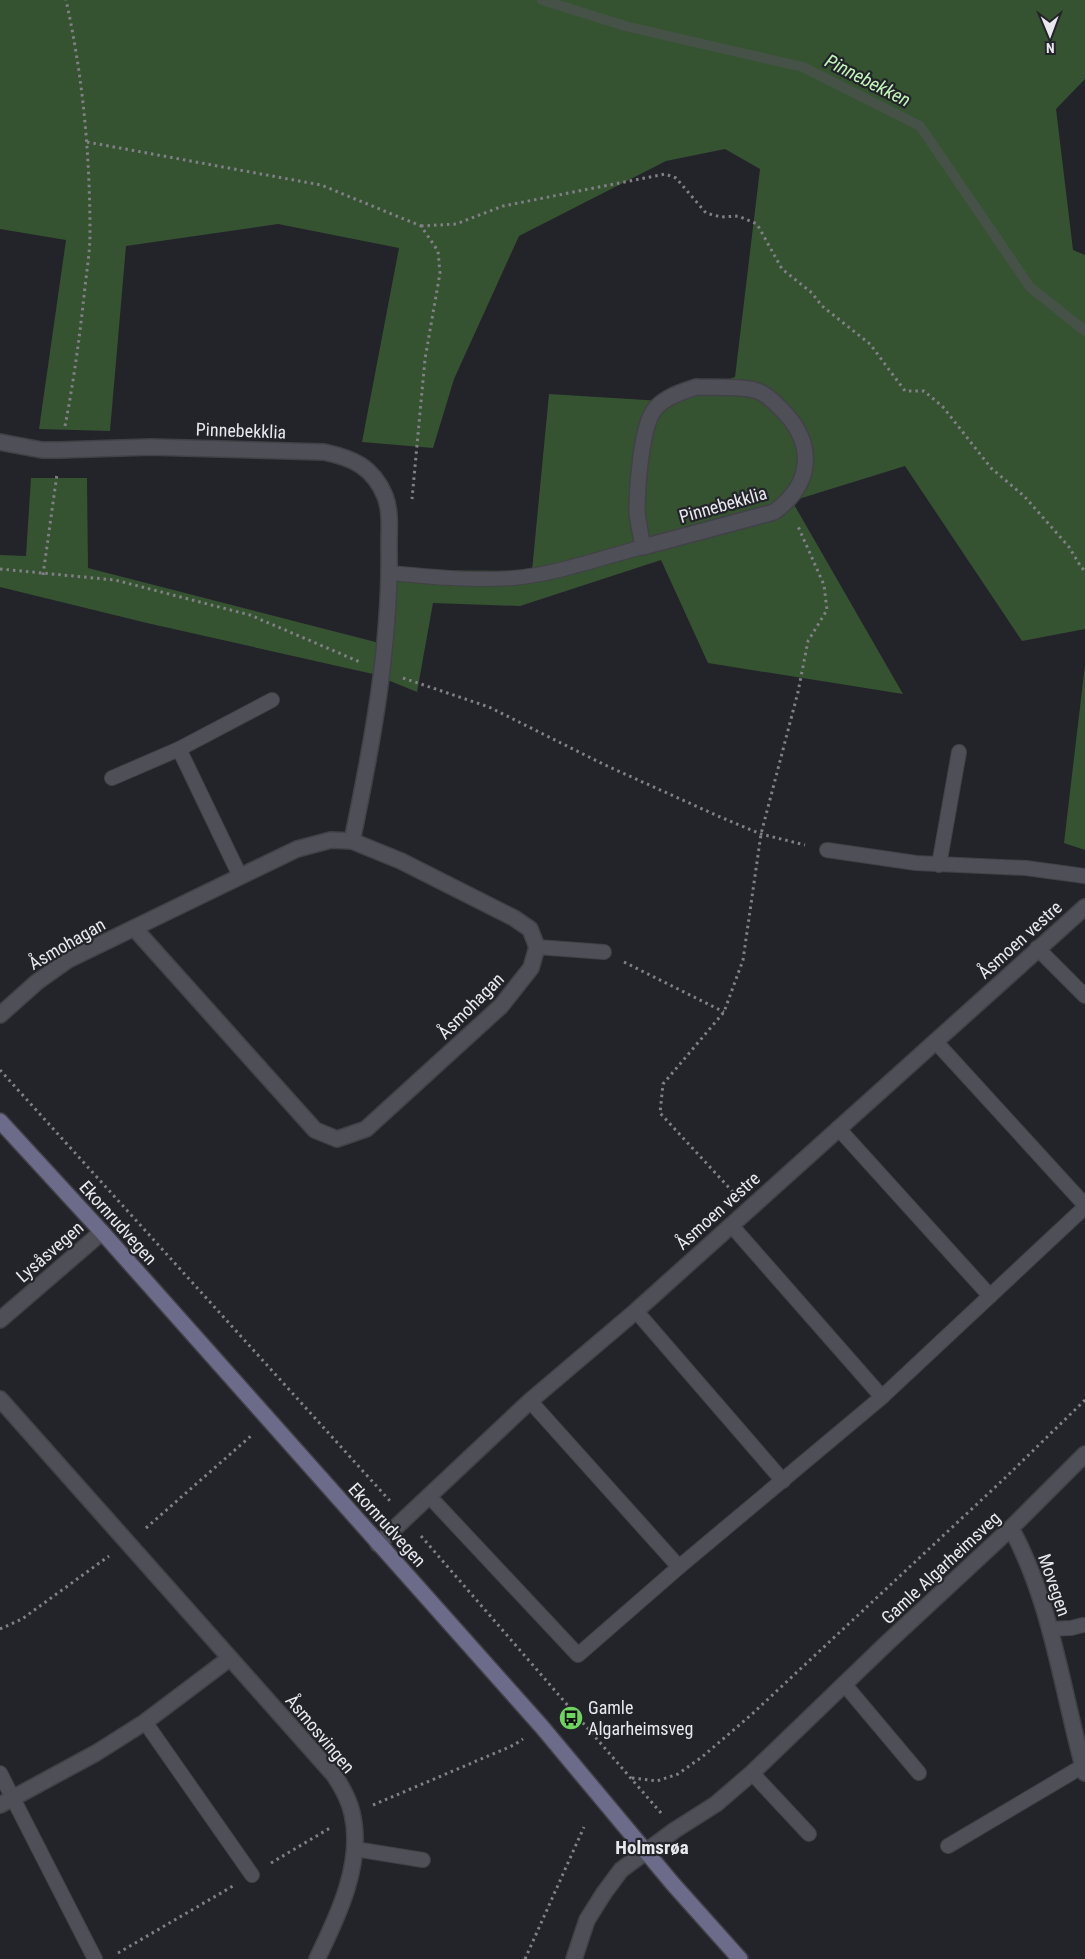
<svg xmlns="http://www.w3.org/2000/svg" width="1085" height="1959" font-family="'Roboto Condensed',sans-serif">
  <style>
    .forest { fill: #365331 }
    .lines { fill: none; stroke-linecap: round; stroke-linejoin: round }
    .stream { stroke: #465247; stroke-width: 10 }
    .lane-casing { stroke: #414147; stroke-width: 16 }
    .street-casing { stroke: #414147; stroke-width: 18 }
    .secondary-casing { stroke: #414147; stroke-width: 18 }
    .path { stroke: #808086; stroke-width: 3; stroke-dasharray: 2.5 4; stroke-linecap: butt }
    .lane { stroke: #4f4f58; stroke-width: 14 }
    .street { stroke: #4f4f58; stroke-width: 15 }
    .secondary { stroke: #6c6b8a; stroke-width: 15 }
    .labels { text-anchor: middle; stroke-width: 4.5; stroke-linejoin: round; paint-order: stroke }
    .street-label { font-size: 18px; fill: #e8e8ee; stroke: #23232a }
    .poi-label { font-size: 18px; fill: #e8e8ee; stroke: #23232a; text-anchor: start }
    .water-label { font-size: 19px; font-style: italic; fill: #c2f5b9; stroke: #23232a }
    .neighbourhood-label { font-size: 19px; font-weight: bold; fill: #e8e8ee; stroke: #23232a }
  </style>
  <rect width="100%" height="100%" fill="#23232a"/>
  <g class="forest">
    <polygon points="0,0 1085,0 1085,79 1056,109 1073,250 1085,255 1085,629 1022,641 905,466 792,501 903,694 708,663 661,560 520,606 433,603 417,692 373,674 147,623 0,587 0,555 26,556 31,478 87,478 88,568 391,646 398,570 532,571 549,394 662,401 735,377 760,169 725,149 666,161 519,236 454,379 433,448 362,442 399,248 278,224 126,246 110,431 39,429 66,240 0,229"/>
    <polygon points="1085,665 1085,850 1064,843"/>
  </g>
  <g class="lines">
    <polyline class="stream" points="542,0 625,26 803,67 920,126 1030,287 1085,331"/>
    <g class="lane-casing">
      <g id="lane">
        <path d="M391 573C431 577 472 581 513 578 557 574 600 558 643 547"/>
        <polyline points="179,749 240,876"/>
        <polyline points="112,778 179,749 272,700"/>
        <polyline points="827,850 916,863 1026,868 1085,876"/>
        <polyline points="939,865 959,752"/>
        <polyline points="537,947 604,952"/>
        <polyline points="1037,948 1085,996"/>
        <polyline points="935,1041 1085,1205"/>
        <polyline points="838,1128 990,1296"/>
        <polyline points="731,1225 882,1397"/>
        <polyline points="636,1311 783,1481"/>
        <polyline points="530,1401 679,1567"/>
        <polyline points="429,1496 578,1655 679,1567 882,1397 1085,1207"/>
        <polyline points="1049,1629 1071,1628 1083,1625"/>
        <polyline points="845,1685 919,1773"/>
        <polyline points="145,1722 252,1875"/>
        <polyline points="0,1773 95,1959"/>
        <polyline points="752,1773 809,1834"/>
        <polyline points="948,1846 1083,1766"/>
        <polyline points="355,1849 423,1860"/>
      </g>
    </g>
    <g class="street-casing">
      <g id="street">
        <path d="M696 387C710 388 741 386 754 390 764 392 772 400 779 407 815 441 815 482 774 512L643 547C641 535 638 523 637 512 637 490 641 425 655 409 665 397 681 392 696 387Z"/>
        <path d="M0 442 42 450H60L151 447 324 452C353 458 373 467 385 496 391 512 389 528 389 545 391 644 372 745 352 841"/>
        <polyline points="0,1015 37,982 68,960 297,849 331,840 352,841 401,861 514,918 530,929 537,947 531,968 501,1006 366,1129 337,1139 315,1130 134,928"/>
        <polyline points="0,1320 102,1232"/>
        <path d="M0 1399 334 1775C342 1787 349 1799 352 1813 364 1862 338 1916 317 1959"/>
        <path d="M1011 1528C1052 1603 1062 1691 1085 1773"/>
        <polyline points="378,1544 530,1401 636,1311 1085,907"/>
        <polyline points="0,1805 96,1753 145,1722 230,1658"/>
        <polyline points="574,1959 587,1920 604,1893 621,1870 675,1830 716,1804 752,1773 887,1643 1011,1528 1085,1454"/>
      </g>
    </g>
    <g class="secondary-casing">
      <polyline id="secondary" points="0,1121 102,1232 542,1727 673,1884 740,1959"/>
    </g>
    <g class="path">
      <polyline points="87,142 321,185 421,226 438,251 440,273 425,359 412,499"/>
      <polyline points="421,226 456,224 503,206 665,174 676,178 706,213 721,217 738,216 757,224 782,269 812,293 822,306 870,344 905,391 924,391 943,407 991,468 1024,496 1069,547 1081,567 1085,571"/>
      <path d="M65 426C74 380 80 334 85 287 87 269 90 251 90 234 90 155 83 77 66 0"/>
      <polyline points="0,569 115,580 250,615 360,662"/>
      <polyline points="43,575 57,474"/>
      <polyline points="403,678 489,707 605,765 718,816 761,834 805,845"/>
      <polyline points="624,962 724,1012"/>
      <polyline points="0,1070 390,1501"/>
      <polyline points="733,1192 660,1113 663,1084 724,1012 743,960 761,834 798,692 808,641 827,610 824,585 797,524"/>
      <polyline points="146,1528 252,1435"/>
      <polyline points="421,1536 661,1813"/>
      <polyline points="0,1629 22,1619 109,1556"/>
      <polyline points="632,1778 657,1781 678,1774 702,1757 751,1715 1006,1477 1085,1400"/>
      <polyline points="373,1805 514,1745 523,1739"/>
      <polyline points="271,1863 330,1828"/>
      <polyline points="118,1953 233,1886"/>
      <polyline points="525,1959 584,1827"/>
    </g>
    <use href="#lane" class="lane"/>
    <use href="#street" class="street"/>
    <use href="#secondary" class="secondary"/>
  </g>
  <defs>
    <g id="bus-disc" transform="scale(1.25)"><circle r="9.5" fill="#6fd35f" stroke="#23232a"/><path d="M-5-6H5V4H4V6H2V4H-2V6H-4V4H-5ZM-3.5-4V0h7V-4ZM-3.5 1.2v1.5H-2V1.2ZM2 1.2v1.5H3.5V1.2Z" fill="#111"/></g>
  </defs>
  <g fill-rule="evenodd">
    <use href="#bus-disc" x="571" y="1718"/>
  </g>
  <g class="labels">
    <g class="street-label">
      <text transform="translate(241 431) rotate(2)" y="6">Pinnebekklia</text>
      <text transform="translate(723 505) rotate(-16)" y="6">Pinnebekklia</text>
      <text transform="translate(1020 940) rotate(-42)" y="6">Åsmoen vestre</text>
      <text transform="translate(67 944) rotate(-30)" y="6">Åsmohagan</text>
      <text transform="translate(471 1006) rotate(-45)" y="6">Åsmohagan</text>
      <text transform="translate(718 1211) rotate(-42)" y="6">Åsmoen vestre</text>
      <text transform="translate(118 1223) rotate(48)" y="6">Ekornrudvegen</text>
      <text transform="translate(50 1252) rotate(-41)" y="6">Lysåsvegen</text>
      <text transform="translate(387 1525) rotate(48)" y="6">Ekornrudvegen</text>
      <text transform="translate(941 1568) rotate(-43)" y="6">Gamle Algarheimsveg</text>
      <text transform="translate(1054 1585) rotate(71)" y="6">Movegen</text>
      <text transform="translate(320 1734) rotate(50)" y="6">Åsmosvingen</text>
    </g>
    <g class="poi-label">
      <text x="588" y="1714">Gamle<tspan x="588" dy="21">Algarheimsveg</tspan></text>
    </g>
    <g class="water-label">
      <text transform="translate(868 80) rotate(27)" y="7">Pinnebekken</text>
    </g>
    <g class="neighbourhood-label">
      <text x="652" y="1854">Holmsrøa</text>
    </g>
  </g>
  <g transform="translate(1050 35) rotate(179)" stroke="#23232a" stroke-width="4" paint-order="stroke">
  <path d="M0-4L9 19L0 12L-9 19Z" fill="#e8e8ee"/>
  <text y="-8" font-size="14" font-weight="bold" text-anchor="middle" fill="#e8e8ee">N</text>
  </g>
</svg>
